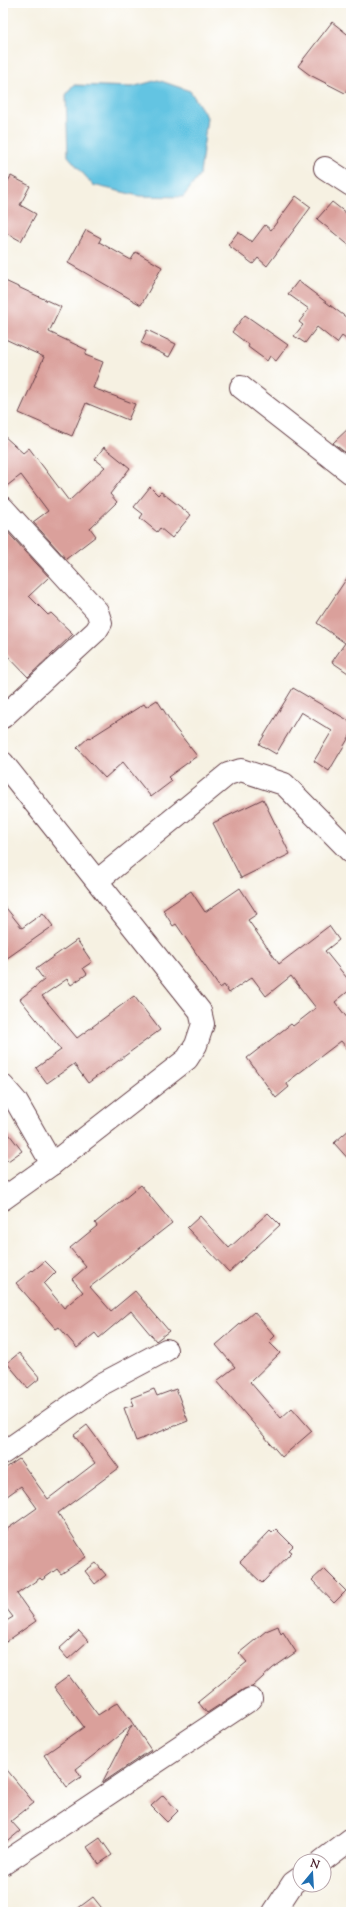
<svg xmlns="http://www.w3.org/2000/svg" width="354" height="1915" font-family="'Sorts Mill Goudy',serif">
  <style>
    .water { fill: #63c4e2; stroke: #567286 }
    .building { fill: #daa09b }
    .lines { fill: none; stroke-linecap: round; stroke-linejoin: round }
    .minor-casing { stroke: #643e46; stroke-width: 24 }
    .minor { stroke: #fff; stroke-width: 22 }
  </style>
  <rect width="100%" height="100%" fill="#fff"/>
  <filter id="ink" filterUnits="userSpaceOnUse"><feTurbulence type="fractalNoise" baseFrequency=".025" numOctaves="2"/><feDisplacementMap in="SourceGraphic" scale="8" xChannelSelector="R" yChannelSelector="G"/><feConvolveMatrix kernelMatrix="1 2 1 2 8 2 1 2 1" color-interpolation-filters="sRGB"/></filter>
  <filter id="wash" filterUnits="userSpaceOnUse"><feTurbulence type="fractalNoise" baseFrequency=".012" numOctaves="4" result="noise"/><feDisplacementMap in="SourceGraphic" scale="16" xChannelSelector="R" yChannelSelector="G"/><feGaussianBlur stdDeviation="0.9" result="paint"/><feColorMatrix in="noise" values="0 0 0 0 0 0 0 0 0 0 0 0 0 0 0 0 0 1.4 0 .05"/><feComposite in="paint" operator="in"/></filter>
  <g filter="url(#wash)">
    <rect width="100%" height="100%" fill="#f6f1e2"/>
    <polygon class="water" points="158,80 190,91 207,117 200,175 183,197 139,196 93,185 68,156 66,95 73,85 132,87"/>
    <g id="blocks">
      <g class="building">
        <polygon points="332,22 351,37 351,91 347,89 345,93 310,75 298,66"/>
        <polygon points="11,176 30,186 20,205 36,214 21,241 3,231 3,190"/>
        <polygon points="296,196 311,207 267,266 258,258 253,264 228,245 238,232 252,242 265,225 271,230"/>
        <polygon points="332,202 351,217 351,247 317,219"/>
        <polygon points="86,230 101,238 99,242 131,260 136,252 162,267 141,305 68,263"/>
        <polygon points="3,280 61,307 49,332 87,350 85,355 103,362 93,388 135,404 128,420 86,403 72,436 19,413 44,357 3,338"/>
        <polygon points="298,281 351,321 351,343 342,336 337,343 317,327 305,343 294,336 303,325 299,322 309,309 288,294"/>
        <polygon points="245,315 288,345 276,361 270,356 267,361 248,347 249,345 232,332"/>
        <polygon points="147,330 176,344 169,357 141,343"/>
        <polygon points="351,426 351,457 333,443"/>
        <polygon points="3,435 23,453 29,448 69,501 105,467 95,459 104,447 130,468 110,494 117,502 90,528 96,536 66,559 33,522 48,511 21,475 3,489"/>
        <polygon points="150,487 158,495 161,492 191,515 172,538 160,528 157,532 140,518 143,514 134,507"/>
        <polygon points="3,527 49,577 29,596 48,615 51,613 73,634 28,677 3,651"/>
        <polygon points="351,572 351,675 332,662 345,643 317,623"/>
        <polygon points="293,688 351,722 351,734 329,771 314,761 332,731 301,712 276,754 259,744"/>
        <polygon points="157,700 175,728 197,756 168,777 172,781 151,797 123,762 105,778 77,748 89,737 90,738 144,704 146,707"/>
        <polygon points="263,799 290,854 241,878 213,823"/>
        <polygon points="240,888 257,914 248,920 279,964 329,926 339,940 325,951 351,983 351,989 335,1002 351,1023 351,1053 341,1041 286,1083 289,1087 276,1098 247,1058 291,1024 293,1026 316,1008 291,976 266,996 252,977 229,993 224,985 220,988 176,924 173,926 163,910 191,891 205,912"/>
        <polygon points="3,904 22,928 43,913 53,926 3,961"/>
        <polygon points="77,940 92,962 83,968 87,974 71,985 67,979 42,996 77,1038 134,996 160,1030 88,1083 74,1064 47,1083 36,1068 61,1050 20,999 44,980 36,969"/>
        <polygon points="3,1126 22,1151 8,1161 3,1154"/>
        <polygon points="351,1128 351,1162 334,1143"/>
        <polygon points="141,1185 172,1223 90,1287 111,1311 135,1291 169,1331 156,1341 131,1311 99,1338 95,1333 77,1348 59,1327 56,1329 16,1283 32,1270 33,1271 45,1261 56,1272 44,1284 64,1308 83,1292 72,1279 86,1267 70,1248 97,1226 95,1223"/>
        <polygon points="268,1213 280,1225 229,1272 187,1228 200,1216 229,1248"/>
        <polygon points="254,1312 275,1336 269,1342 280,1353 250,1382 281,1418 292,1408 312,1431 282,1457 217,1381 235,1367 216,1345"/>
        <polygon points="19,1353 40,1378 28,1388 7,1363"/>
        <polygon points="154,1389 157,1396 176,1389 188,1421 136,1441 124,1408 134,1405 131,1398"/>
        <polygon points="87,1425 119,1468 58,1513 86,1557 61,1574 57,1569 42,1580 40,1578 17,1594 36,1621 3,1644 3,1623 13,1617 3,1604 3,1532 37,1508 21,1486 3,1499 3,1470 19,1459 48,1499 95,1463 74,1435"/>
        <polygon points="276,1529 293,1546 289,1550 292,1552 262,1583 240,1562 270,1531 272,1533"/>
        <polygon points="96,1563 106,1575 95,1584 85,1571"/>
        <polygon points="324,1569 346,1591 334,1603 312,1580"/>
        <polygon points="278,1626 281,1634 283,1632 296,1652 273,1668 252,1687 244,1689 207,1713 198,1702 247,1662 239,1653 266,1631"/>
        <polygon points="79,1631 88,1641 68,1659 59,1649"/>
        <polygon points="69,1676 98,1715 118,1702 151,1750 102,1783 132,1725 76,1769 81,1777 67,1787 44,1755 84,1727 54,1687"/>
        <polygon points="3,1765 34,1803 11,1821 20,1831 3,1845"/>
        <polygon points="163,1795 178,1811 167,1822 151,1806"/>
        <polygon points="100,1838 112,1855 99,1864 87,1847"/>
        <polygon points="93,1897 105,1912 73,1912"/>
      </g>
    </g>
  </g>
  <g filter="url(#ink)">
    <use href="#blocks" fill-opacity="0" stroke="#643e46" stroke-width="1"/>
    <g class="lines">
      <g class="minor-casing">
        <g id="minor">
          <polyline points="325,168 351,185"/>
          <polyline points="241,387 351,473"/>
          <polyline points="3,508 97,611 101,623 96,631 3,717"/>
          <polyline points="3,763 200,1011 203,1024 196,1045 187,1059 52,1164 3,1199"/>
          <polyline points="97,881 228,774 241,770 284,784 351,852"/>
          <polyline points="3,1086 16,1101 52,1164"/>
          <polyline points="3,1453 102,1384 166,1350"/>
          <polyline points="322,1861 351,1839"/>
          <polyline points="3,1864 251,1699"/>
          <polyline points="274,1912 293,1883 300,1878"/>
        </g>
      </g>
      <use href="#minor" class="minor"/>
    </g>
  </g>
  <rect width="354" height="1915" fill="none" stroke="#fff" stroke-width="16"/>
  <g transform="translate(312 1873) rotate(18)"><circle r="19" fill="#ffffff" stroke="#b7a5aa"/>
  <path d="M0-3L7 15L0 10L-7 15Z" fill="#1f6fb2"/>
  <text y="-6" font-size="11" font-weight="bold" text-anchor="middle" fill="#4a1f2b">N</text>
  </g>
</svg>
